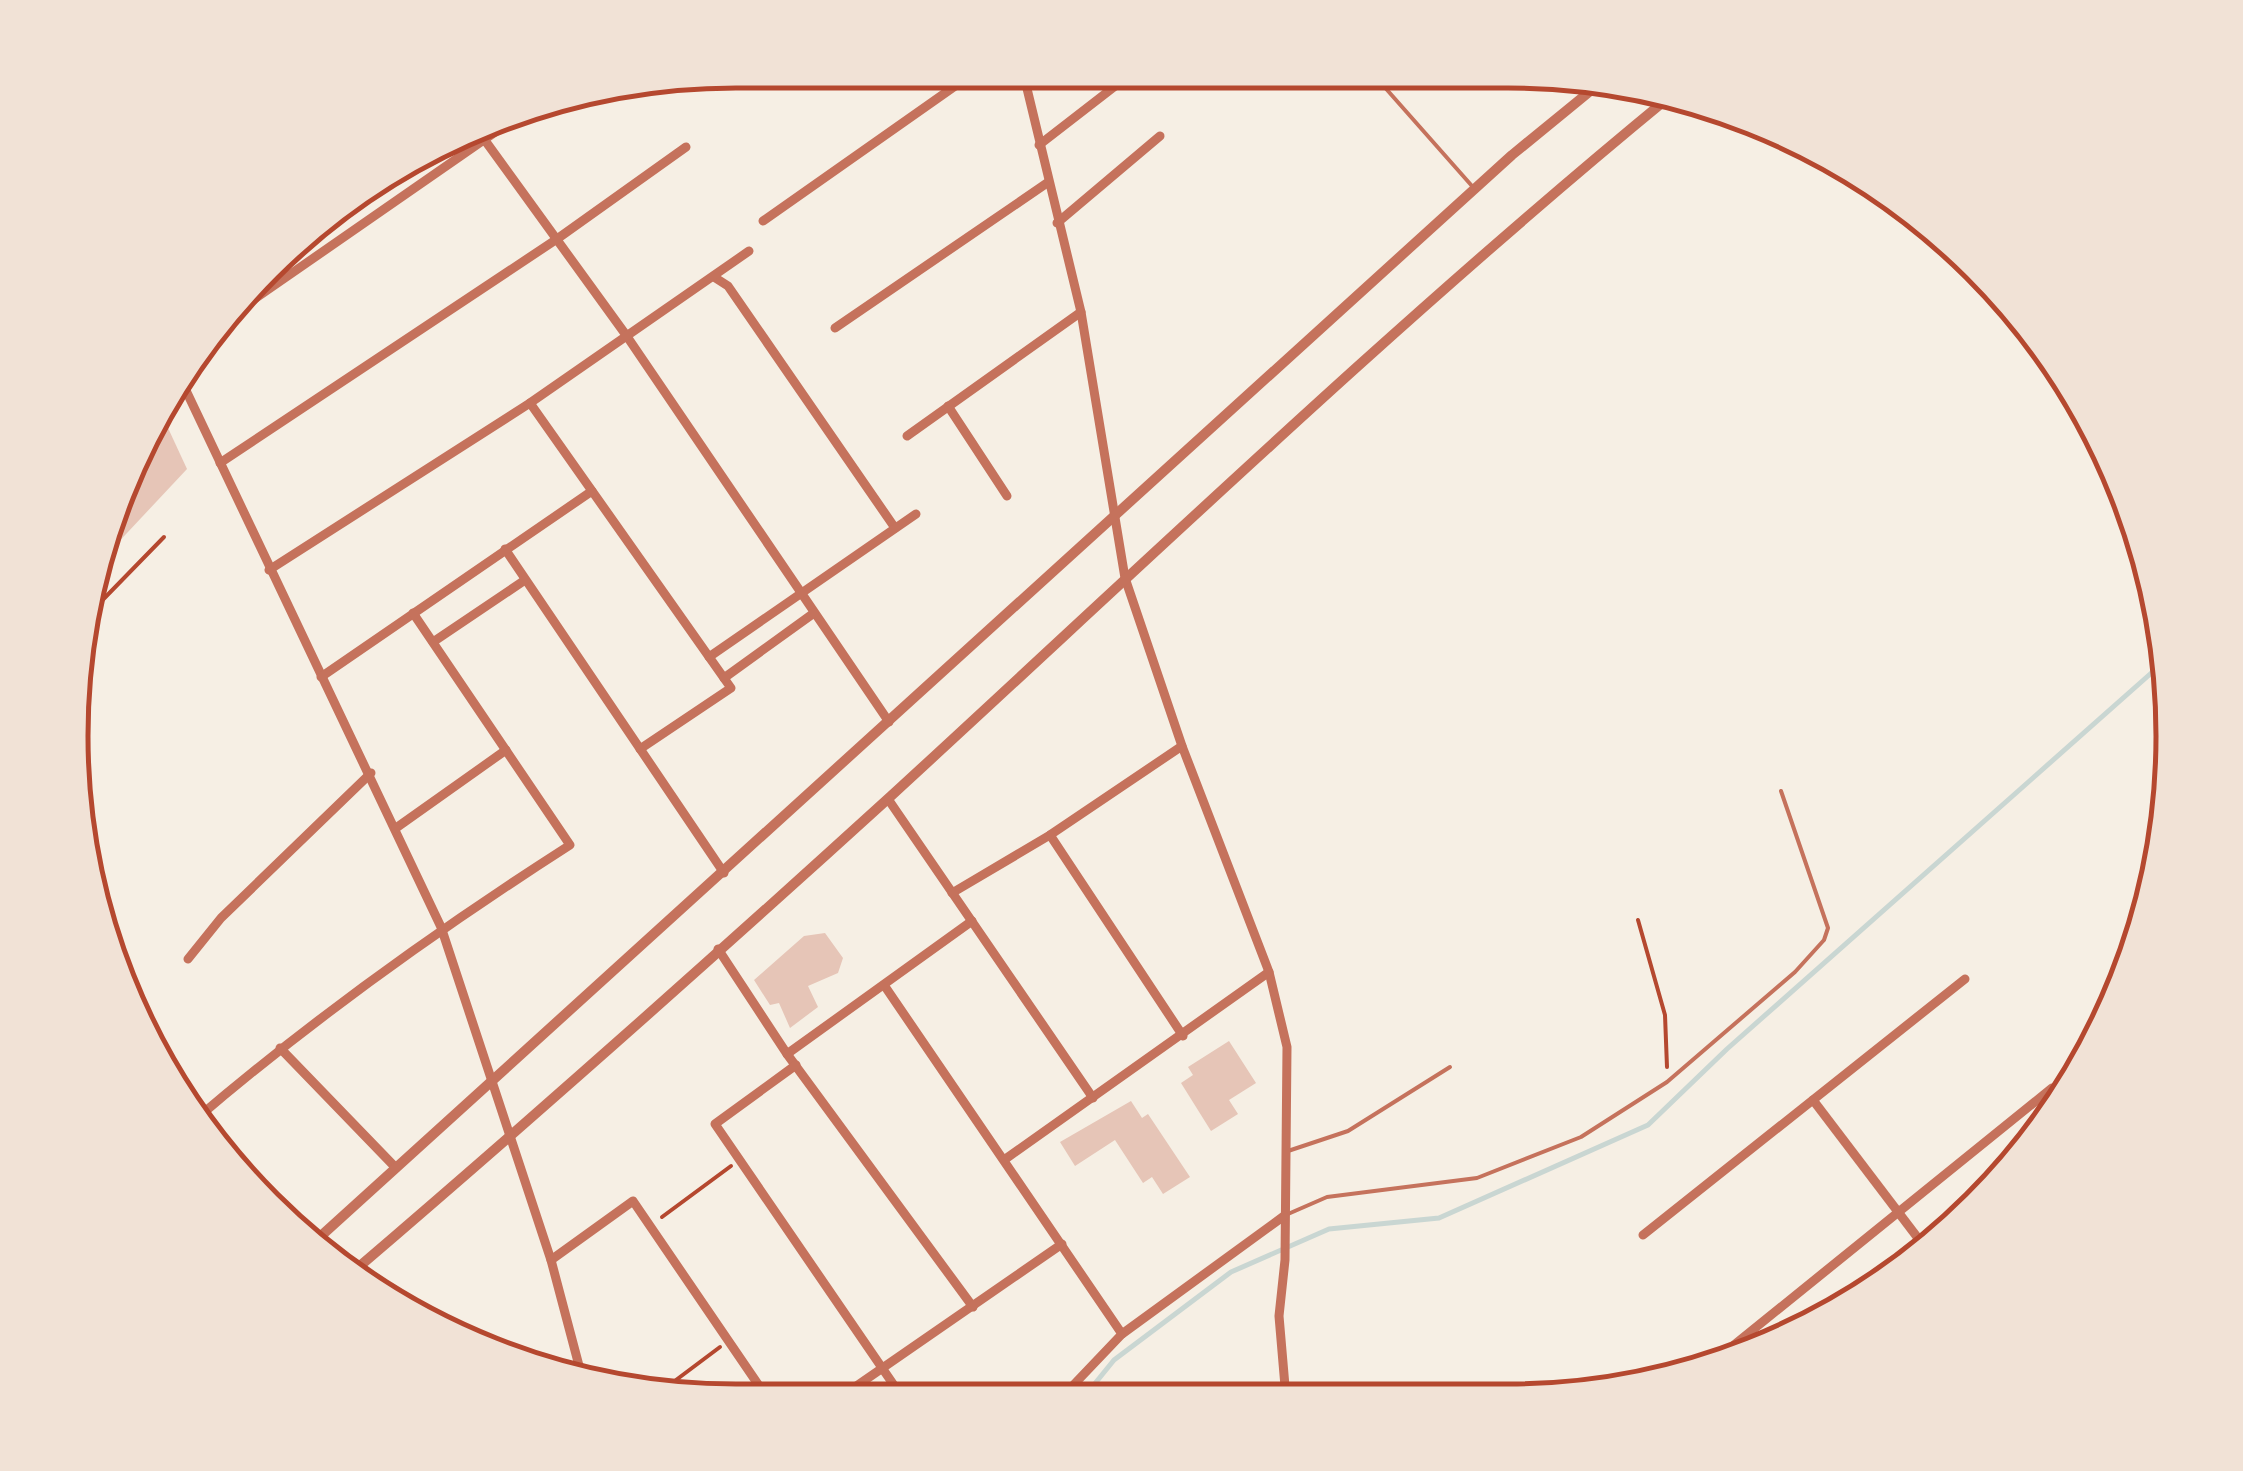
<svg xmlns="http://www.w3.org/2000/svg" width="2243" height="1471" font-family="'Fira Sans',sans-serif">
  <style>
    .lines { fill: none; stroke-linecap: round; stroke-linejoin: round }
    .stream { stroke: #c9d6d2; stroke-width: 5 }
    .building { fill: #e6c5b7 }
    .path { stroke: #b5482f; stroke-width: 4 }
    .service { stroke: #c5725c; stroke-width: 4 }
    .minor { stroke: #c5725c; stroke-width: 9 }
    .tertiary { stroke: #c5725c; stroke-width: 10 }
    .rim { fill: none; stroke: #b5482f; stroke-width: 5 }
  </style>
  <rect width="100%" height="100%" fill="#f6efe4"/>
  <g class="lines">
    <polyline class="stream" points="1084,1397 1114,1360 1231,1272 1329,1229 1439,1218 1648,1125 1727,1049 2166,660"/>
  </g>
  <g class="building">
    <polygon points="162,415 187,469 97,565 106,521"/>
    <polygon points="825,933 843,958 838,973 808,986 818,1007 790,1028 779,1003 770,1005 754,980 804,936"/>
    <polygon points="1229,1041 1256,1083 1229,1100 1238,1114 1211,1131 1181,1083 1193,1075 1188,1067"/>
    <polygon points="1131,1101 1142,1118 1148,1114 1190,1177 1163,1194 1152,1177 1143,1183 1115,1140 1075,1166 1060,1142"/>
  </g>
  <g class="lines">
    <g class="path">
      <polyline points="86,617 164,537"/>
      <polyline points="1638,920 1665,1015 1667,1067"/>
      <polyline points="662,1217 731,1166"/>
      <polyline points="656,1395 720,1347"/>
    </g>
    <g class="service">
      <polyline points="1373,74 1472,186"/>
      <polyline points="1288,1151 1348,1131 1450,1067"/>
      <polyline points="1288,1214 1327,1197 1477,1178 1581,1137 1667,1082 1795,972 1824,940 1828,928 1781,791"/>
    </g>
    <g class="minor">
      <polyline points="1023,72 1081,312 1125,578 1182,746 1269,972 1287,1047 1285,1260 1279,1316 1286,1398"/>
      <polyline points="476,128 626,335 889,722"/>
      <polyline points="1039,145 1132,73"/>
      <polyline points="763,221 975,72"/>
      <polyline points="1057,223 1160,136"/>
      <polyline points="714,277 728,286 895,528"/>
      <polyline points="835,328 1047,183"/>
      <polyline points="207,332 537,103"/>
      <polyline points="181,380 441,927 551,1260 582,1377"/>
      <polyline points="530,403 731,688 640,749"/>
      <polyline points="948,406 1007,496"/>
      <polyline points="907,436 1081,312"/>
      <polyline points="220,463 557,239 686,147"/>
      <polyline points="505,549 724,873"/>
      <polyline points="269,570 530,403 749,251"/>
      <polyline points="433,642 525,580"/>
      <polyline points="709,657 916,514"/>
      <polyline points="321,677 592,491"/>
      <polyline points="724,678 814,613"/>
      <polyline points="888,799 1093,1098"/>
      <polyline points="396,828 506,750"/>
      <polyline points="1050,835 1183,1036"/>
      <polyline points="952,893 1050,835 1182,746"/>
      <polyline points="718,949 787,1054 973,1307"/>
      <polyline points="188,959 221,918 371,773"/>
      <polyline points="884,985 1122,1334"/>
      <polyline points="280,1048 396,1168"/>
      <polyline points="787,1054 972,921"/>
      <polyline points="796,1065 715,1124 902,1397"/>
      <polyline points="1813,1100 1927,1250"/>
      <path d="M195 1120C314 1018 439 929 570 845L413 613"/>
      <polyline points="1004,1160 1269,972"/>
      <polyline points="1643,1235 1965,979"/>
      <polyline points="551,1260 633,1201 766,1396"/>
      <polyline points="1734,1345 2052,1088"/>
      <polyline points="842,1396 1062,1244"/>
      <polyline points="1062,1397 1122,1334 1284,1216"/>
    </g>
    <g class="tertiary">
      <polyline points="311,1245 1512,155 1605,79"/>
      <path d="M354 1271C535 1116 714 957 891 796 1147 561 1399 319 1668 98"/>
    </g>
  </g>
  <path d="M0 0H2243V1471H0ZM736 88H1508A648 648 0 0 1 2156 736V736A648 648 0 0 1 1508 1384H736A648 648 0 0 1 88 736V736A648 648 0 0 1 736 88Z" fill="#f1e2d6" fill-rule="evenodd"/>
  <path class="rim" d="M736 88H1508A648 648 0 0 1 2156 736V736A648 648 0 0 1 1508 1384H736A648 648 0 0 1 88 736V736A648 648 0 0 1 736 88Z"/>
</svg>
